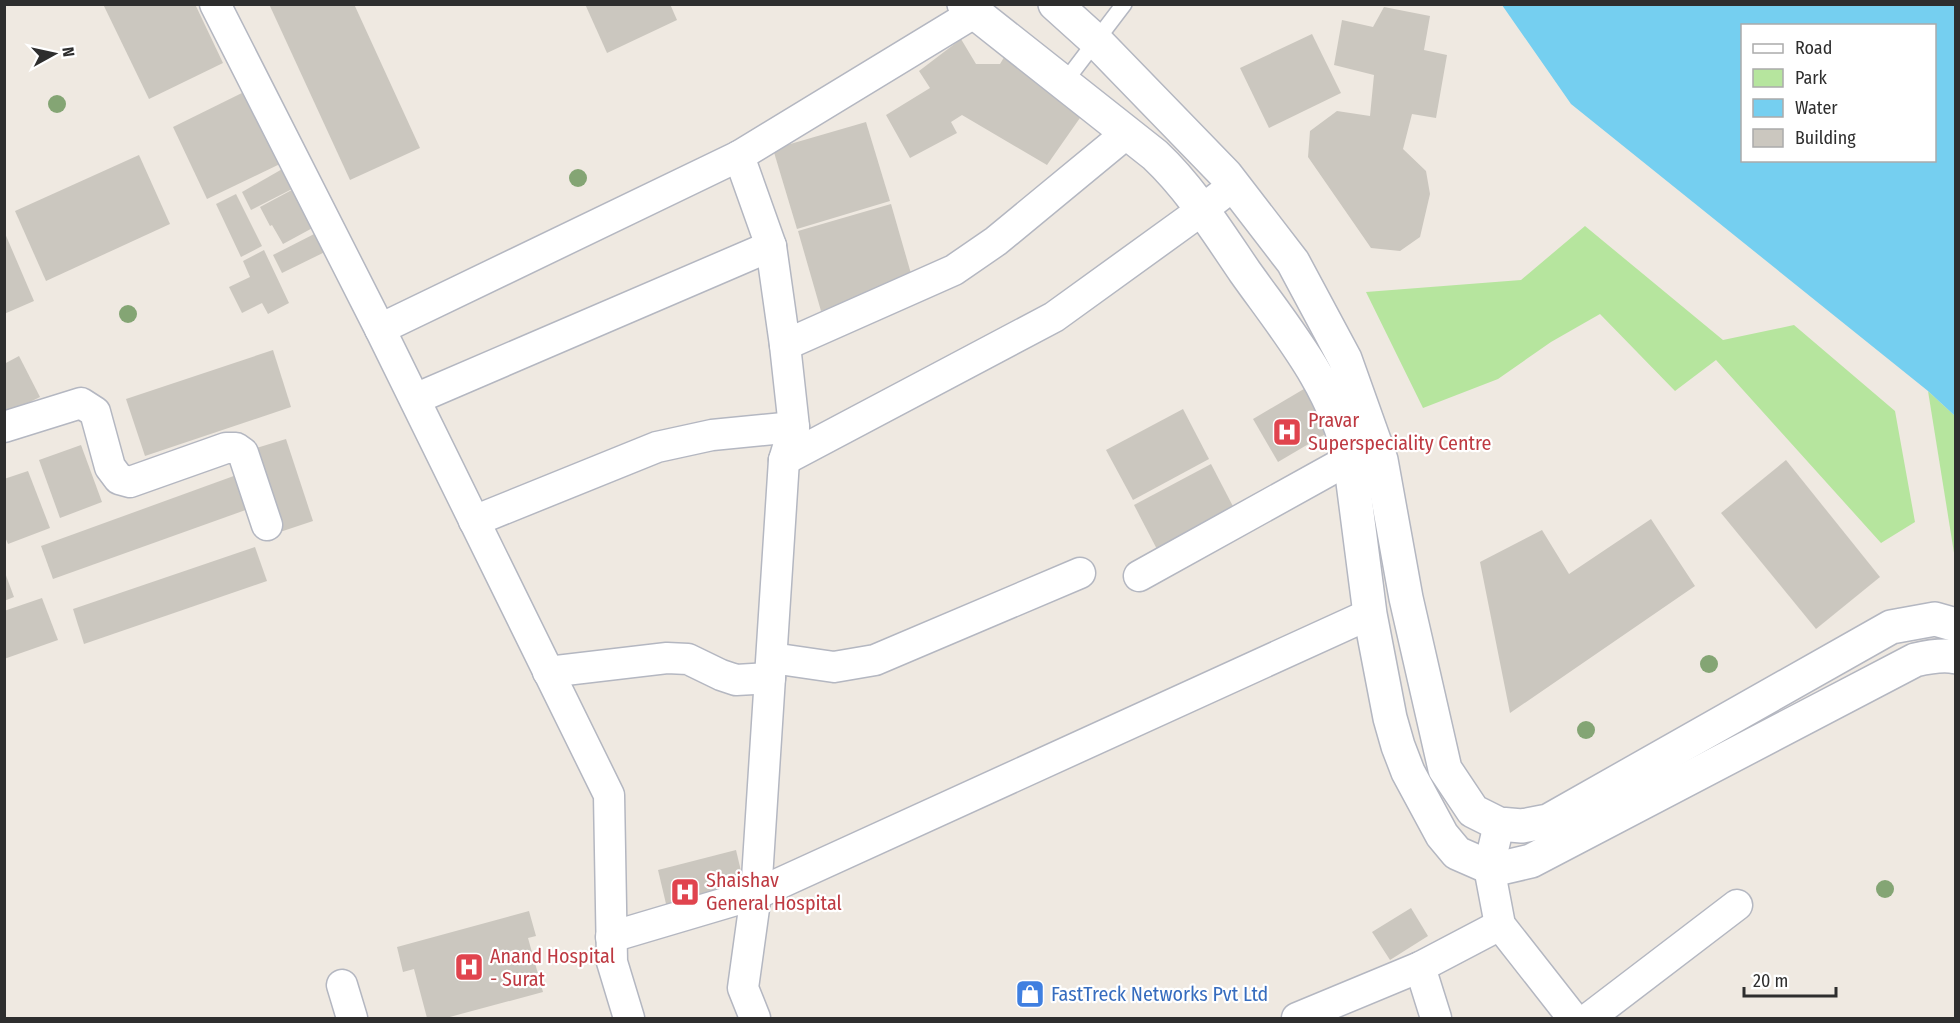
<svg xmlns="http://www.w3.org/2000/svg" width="1960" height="1023" font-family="'Fira Sans Condensed',sans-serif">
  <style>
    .green { fill: #b6e59e }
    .water { fill: #75cff0; fill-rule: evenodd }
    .building { fill: #cbc7bf }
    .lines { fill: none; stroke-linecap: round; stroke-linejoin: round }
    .service-casing { stroke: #b4b7c1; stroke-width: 18 }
    .minor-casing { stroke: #b4b7c1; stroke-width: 33 }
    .tertiary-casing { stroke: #b4b7c1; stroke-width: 36 }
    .service { stroke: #fff; stroke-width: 15 }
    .minor { stroke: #fff; stroke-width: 30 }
    .tertiary { stroke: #fff; stroke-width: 33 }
    .tree { fill: #84a574 }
    .labels { text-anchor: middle; stroke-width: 4.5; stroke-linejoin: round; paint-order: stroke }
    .health-label { font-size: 20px; fill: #be3a42; stroke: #fff; text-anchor: start }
    .shop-label { font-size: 20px; fill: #366cbe; stroke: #fff; text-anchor: start }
  </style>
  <rect width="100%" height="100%" fill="#efe9e1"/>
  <g class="green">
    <polygon points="1585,226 1723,340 1794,325 1895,411 1915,522 1881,543 1716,360 1675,391 1600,314 1551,342 1498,379 1423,408 1366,292 1521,280"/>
    <polygon points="1928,391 1955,416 1955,559"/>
  </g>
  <path class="water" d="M1502 5H1955V416L1928 391 1571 104ZM1742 26H1934V160H1742Z"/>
  <g class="building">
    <polygon points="103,4 195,4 223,63 149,99"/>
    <polygon points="269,4 354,4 420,148 350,180"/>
    <polygon points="585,4 670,4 677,20 607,53"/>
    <polygon points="1384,7 1430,16 1424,50 1447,55 1436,118 1412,114 1403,149 1426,171 1430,194 1420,237 1400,251 1371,248 1308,157 1310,131 1337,111 1370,116 1374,75 1334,65 1342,20 1373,27"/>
    <polygon points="1312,34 1341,93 1269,128 1240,68"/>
    <polygon points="961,39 976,64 1000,64 1006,54 1082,115 1047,165 962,115 951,122 957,133 910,158 886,115 930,88 919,71"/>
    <polygon points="248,90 282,163 207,199 173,127"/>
    <polygon points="866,122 890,201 797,229 773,149"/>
    <polygon points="139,155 170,224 46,281 15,211"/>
    <polygon points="284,168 294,188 251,210 242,192"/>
    <polygon points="303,184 318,225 283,244 272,225 270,226 260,207"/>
    <polygon points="236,194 262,246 241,257 216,204"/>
    <polygon points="891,204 914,284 821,311 798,231"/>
    <polygon points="322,230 331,249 282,273 273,255"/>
    <polygon points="4,231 34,301 4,314"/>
    <polygon points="264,250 289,303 268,314 262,303 242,313 229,287 250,277 243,261"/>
    <polygon points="273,350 291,407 145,456 126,399"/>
    <polygon points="19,356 40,397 4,415 4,364"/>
    <polygon points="1309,386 1334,429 1278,462 1253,419"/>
    <polygon points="1183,409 1209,459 1133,500 1106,450"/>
    <polygon points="286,439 313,521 280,532 253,449"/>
    <polygon points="81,445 102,502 60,518 39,460"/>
    <polygon points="1786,460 1880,577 1816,629 1721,513"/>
    <polygon points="1211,464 1237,514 1160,555 1134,505"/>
    <polygon points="28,471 50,528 8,544 4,535 4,479"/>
    <polygon points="242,473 254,507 53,579 41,546"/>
    <polygon points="1651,519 1695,586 1510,713 1480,562 1542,530 1569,574"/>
    <polygon points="255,547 267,581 84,644 73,609"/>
    <polygon points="4,570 14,597 4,601"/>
    <polygon points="42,598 58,640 4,659 4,611"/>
    <polygon points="736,850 745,888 667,908 658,870"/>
    <polygon points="1411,908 1428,936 1390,960 1372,932"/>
    <polygon points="529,911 536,936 528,938 543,992 446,1018 427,1018 414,969 403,972 397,947"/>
  </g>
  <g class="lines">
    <g class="service-casing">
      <polyline id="service" points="1064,83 1124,4"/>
    </g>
    <g class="minor-casing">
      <g id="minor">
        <polyline points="215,4 380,329 609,795 612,962 629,1018"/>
        <polyline points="739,156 771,246 785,345 794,427 784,460 756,894 743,988 755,1018"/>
        <polyline points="380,329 739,156 974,13"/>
        <polyline points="785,345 954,270 996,241 1127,133"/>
        <polyline points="415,399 771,246"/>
        <polyline points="4,427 81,403 95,412 110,467 119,479 130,482 226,448 236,448 243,453 267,525"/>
        <polyline points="784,460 1054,317 1202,210 1234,185"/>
        <polyline points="474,521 657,447 712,435 794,427"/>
        <polyline points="1139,576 1350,459"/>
        <polyline points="772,658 834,667 875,660 1080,573"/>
        <polyline points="548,672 667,658 688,659 721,675 736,680 770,678"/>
        <polyline points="1499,824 1489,867 1500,925 1573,1018"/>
        <polyline points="611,937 756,894 1370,614"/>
        <polyline points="1420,967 1436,1018"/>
        <polyline points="342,985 352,1018"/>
        <polyline points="1297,1018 1420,967 1500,925"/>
        <polyline points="1589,1018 1737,905"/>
      </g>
    </g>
    <g class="tertiary-casing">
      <g id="tertiary">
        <path d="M964 4 1155 155C1191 189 1217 231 1245 272 1287 331 1334 386 1350 459L1370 614 1390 718 1398 746 1408 772 1442 835 1457 853 1489 867 1501 868 1531 861 1915 660C1928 657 1943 654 1956 657"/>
        <polyline points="1055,4 1096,41 1226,175 1293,262 1345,359 1381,460 1406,598 1445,769 1473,811 1499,824 1522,826 1548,821 1891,627 1935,619 1956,625"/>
      </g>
    </g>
    <use href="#service" class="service"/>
    <use href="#minor" class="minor"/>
    <use href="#tertiary" class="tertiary"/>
  </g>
  <g class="tree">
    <circle cx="57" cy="104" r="9"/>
    <circle cx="578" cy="178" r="9"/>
    <circle cx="128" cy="314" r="9"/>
    <circle cx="1709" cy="664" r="9"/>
    <circle cx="1586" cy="730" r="9"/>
    <circle cx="1885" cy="889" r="9"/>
  </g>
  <defs>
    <g id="hospital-square" transform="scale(1.5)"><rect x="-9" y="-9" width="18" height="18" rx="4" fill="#e0444e" stroke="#fff"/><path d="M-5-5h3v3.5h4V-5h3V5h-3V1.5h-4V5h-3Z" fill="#fff"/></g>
    <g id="shop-square" transform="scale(1.5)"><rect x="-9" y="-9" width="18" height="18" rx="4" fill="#3f7fe0" stroke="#fff"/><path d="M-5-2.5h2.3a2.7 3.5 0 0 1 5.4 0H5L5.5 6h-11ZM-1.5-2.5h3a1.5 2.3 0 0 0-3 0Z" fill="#fff"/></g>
  </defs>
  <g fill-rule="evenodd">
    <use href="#hospital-square" x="1287" y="432"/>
    <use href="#hospital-square" x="685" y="892"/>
    <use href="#hospital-square" x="469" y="967"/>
    <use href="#shop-square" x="1030" y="994"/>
  </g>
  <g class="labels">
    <g class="health-label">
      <text x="1308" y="427">Pravar<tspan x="1308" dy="23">Superspeciality Centre</tspan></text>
      <text x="706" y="887">Shaishav<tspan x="706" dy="23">General Hospital</tspan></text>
      <text x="490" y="963">Anand Hospital<tspan x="490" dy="23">- Surat</tspan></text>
    </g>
    <g class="shop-label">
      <text x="1051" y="1001">FastTreck Networks Pvt Ltd</text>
    </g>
  </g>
  <rect width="1960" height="1023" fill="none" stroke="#2e2e2e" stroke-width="12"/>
  <rect x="1741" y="24" width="195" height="138" fill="#ffffff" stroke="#ababab" stroke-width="1.5"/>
  <rect x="1753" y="44" width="30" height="9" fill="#ffffff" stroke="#ababab" stroke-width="1.5"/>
  <text x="1795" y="54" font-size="18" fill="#2e2e2e">Road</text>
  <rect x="1753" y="69" width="30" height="18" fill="#b6e59e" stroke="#ababab" stroke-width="1.5"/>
  <text x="1795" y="84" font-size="18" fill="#2e2e2e">Park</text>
  <rect x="1753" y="99" width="30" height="18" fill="#75cff0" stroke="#ababab" stroke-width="1.5"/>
  <text x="1795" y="114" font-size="18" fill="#2e2e2e">Water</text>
  <rect x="1753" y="129" width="30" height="18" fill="#cbc7bf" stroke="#ababab" stroke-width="1.5"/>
  <text x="1795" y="144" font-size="18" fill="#2e2e2e">Building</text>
  <g transform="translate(54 54) rotate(82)" stroke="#ffffff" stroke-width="4.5" paint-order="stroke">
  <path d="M0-4.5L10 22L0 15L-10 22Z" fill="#2e2e2e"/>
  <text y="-9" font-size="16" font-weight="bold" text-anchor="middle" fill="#2e2e2e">N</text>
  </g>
  <path d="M1744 987v9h92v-9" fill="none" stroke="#2e2e2e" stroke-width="3"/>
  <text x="1753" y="987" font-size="18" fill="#2e2e2e" stroke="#ffffff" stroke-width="4.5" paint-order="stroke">20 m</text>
</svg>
